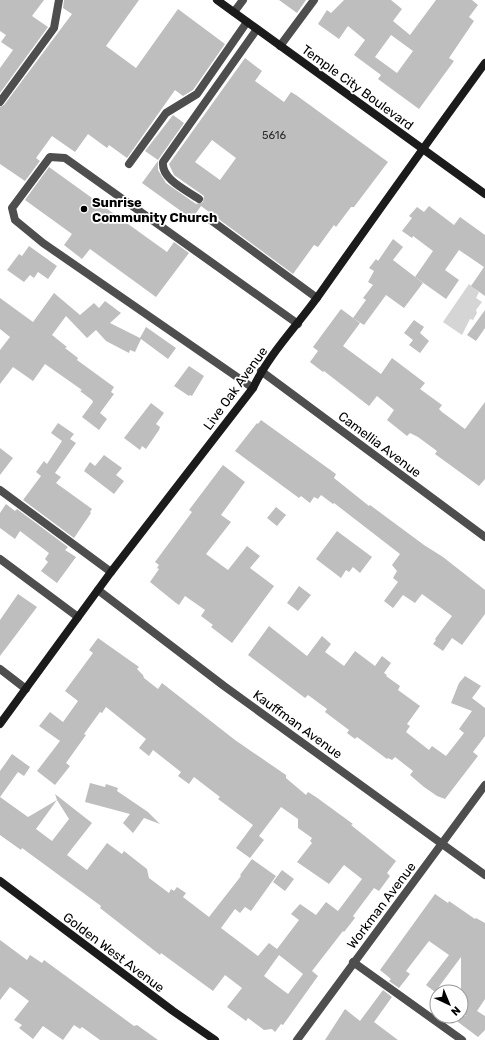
<svg xmlns="http://www.w3.org/2000/svg" width="485" height="1040" font-family="Rubik,sans-serif">
  <style>
    .green { fill: #d5d5d5 }
    .building { fill: #bebebe; fill-rule: evenodd }
    .lines { fill: none; stroke-linecap: round; stroke-linejoin: round }
    .lane { stroke: #4e4e4e; stroke-width: 8 }
    .street { stroke: #4e4e4e; stroke-width: 8 }
    .secondary { stroke: #1b1b1b; stroke-width: 8 }
    .poi-dot { fill: #000; stroke: #fff; stroke-width: 1.5 }
    .labels { text-anchor: middle; stroke-width: 3.5; stroke-linejoin: round; paint-order: stroke }
    .number-label { font-size: 11px; fill: #303030 }
    .street-label { font-size: 13px; fill: #000; stroke: #fff }
    .poi-label { font-size: 13px; font-weight: bold; fill: #000; stroke: #fff; text-anchor: start }
  </style>
  <rect width="100%" height="100%" fill="#fff"/>
  <polygon class="green" points="469,284 479,292 476,298 482,302 476,310 477,313 473,320 470,319 462,335 443,322"/>
  <g class="building">
    <polygon points="0,0 44,0 32,16 48,27 0,93 0,68 13,50 1,42 6,35 0,31"/>
    <polygon points="64,0 139,0 106,46 136,68 178,9 225,44 193,90 183,96 175,90 127,158 109,145 107,148 88,134 75,152 52,136 36,158 40,161 25,181 0,164 0,107 4,105 72,14 63,8"/>
    <polygon points="279,0 306,0 297,13"/>
    <path d="M344 0H391L402 9 393 21 410 35 436 0H472L478 5 469 17 474 21 449 58 454 61 419 109 378 79 381 75 354 55 365 40 348 26 339 39 318 24 327 10 331 13ZM391 35 413 51 397 73 375 57Z"/>
    <path d="M245 58 262 71 255 81 284 102 291 92 296 95 388 162 354 207H351L336 227 334 225 318 247 314 245 293 274 201 206 192 219 142 183 158 161V170L166 183 196 204 203 202 204 196 174 175 169 164ZM212 140 236 158 220 180 195 162Z"/>
    <polygon points="173,115 184,123 158,160 145,151"/>
    <polygon points="49,167 167,252 174,242 189,253 156,297 90,249 82,259 64,245 72,234 25,200"/>
    <polygon points="429,206 454,225 460,217 485,235 485,296 471,286 484,267 459,250 445,270 459,280 446,299 415,277 433,251 413,236 412,238 402,231 412,218 409,216 417,207 424,212"/>
    <polygon points="393,239 403,247 393,260 423,283 404,308 386,295 364,325 353,318 366,300 363,298 373,285 368,282 374,271 369,268 376,259 378,261"/>
    <polygon points="29,246 57,266 48,279 38,272 34,278 30,275 24,282 7,270 19,254 22,256"/>
    <polygon points="54,293 80,315 94,303 99,308 105,301 121,313 110,323 140,338 146,327 176,348 168,359 141,339 135,352 130,350 129,353 106,341 96,330 87,338 66,316 52,335 67,347 65,348 78,358 77,360 114,387 111,392 114,394 100,413 107,419 99,430 82,417 93,402 92,400 80,391 82,390 45,364 33,381 13,367 0,384 0,350 10,337 0,329 0,298 33,322"/>
    <polygon points="341,309 360,323 343,346 381,374 392,358 425,383 420,389 442,405 439,409 442,412 465,429 485,402 485,479 479,486 435,454 437,451 418,437 410,433 407,436 387,420 394,410 377,396 369,406 324,371 323,372 310,362 318,351 313,347"/>
    <polygon points="485,310 485,328 476,341 467,335"/>
    <polygon points="414,320 424,327 420,333 429,341 420,353 409,345 413,340 404,333"/>
    <polygon points="189,366 204,376 192,396 190,395 189,396 174,386"/>
    <polygon points="151,403 164,413 156,424 160,427 159,430 146,449 142,446 140,450 124,438"/>
    <polygon points="261,420 336,474 334,478 369,506 370,505 424,545 443,557 485,590 485,614 462,645 452,638 443,651 433,644 436,640 435,639 452,616 422,594 415,603 403,595 393,608 384,601 398,582 393,578 397,571 392,565 400,554 334,503 333,504 321,495 318,499 314,497 310,503 301,496 299,498 235,451 257,423 258,424"/>
    <polygon points="58,423 74,434 70,439 76,443 55,473 61,477 56,483 92,509 90,512 91,513 74,538 23,500 41,476 36,472 44,461 47,464 62,441 51,433"/>
    <polygon points="0,448 13,458 0,475"/>
    <polygon points="104,455 122,468 116,475 124,481 114,494 84,471 90,462 95,466"/>
    <polygon points="223,465 245,482 221,515 231,522 206,554 228,570 247,546 260,556 250,568 274,586 232,643 211,627 213,625 201,616 205,610 185,596 179,605 176,603 150,582 159,569 157,568 159,565 155,562 192,512 189,510"/>
    <polygon points="6,504 15,511 17,509 68,547 65,550 76,557 57,583 41,571 48,562 45,559 49,553 20,531 15,539 0,528 0,513"/>
    <polygon points="276,507 286,515 277,526 267,518"/>
    <polygon points="337,531 372,557 360,573 353,567 349,572 346,570 341,578 316,559"/>
    <polygon points="299,586 311,595 298,611 287,603"/>
    <polygon points="18,594 37,607 0,656 0,620"/>
    <polygon points="269,626 307,656 322,636 331,644 325,652 344,666 355,651 375,666 382,656 391,663 384,673 387,675 386,676 400,686 398,690 420,706 407,724 410,726 406,732 429,750 432,746 446,756 464,733 459,729 472,711 451,703 459,683 465,676 481,686 472,698 485,708 485,736 473,752 478,756 445,799 437,796 424,787 410,775 413,771 395,757 392,760 388,758 387,759 357,737 355,739 347,733 349,730 325,712 327,709 308,695 305,698 248,655"/>
    <path d="M98 638 139 667 137 669 143 675 144 678 158 689 162 683 235 740 286 775V778L306 795 308 792 316 797 353 824 351 825 396 861 387 873 390 876 379 891 374 888 353 916 355 918 344 932 343 931 312 971 318 976 283 1025 281 1024 275 1032 272 1029 264 1030 248 1018 246 1021 227 1007 242 988 225 975 213 991 161 953 160 955 100 908 101 906 22 848 21 850 0 835V771L12 754 30 767 24 776 18 772 0 797 28 817 57 800 55 794 92 823 67 855 87 870 107 843 122 854 124 851 147 869 149 878 169 893 171 889 174 891 177 887 186 893 183 897 209 917 241 876 240 875 252 859 276 876 251 911 245 907 240 913 235 909 221 928 258 956 269 943 277 949 299 920 291 914 300 904 316 915 326 902 338 911 362 879 344 865 329 884 297 862 312 843 310 841 312 838 298 828V819L281 807 259 836 264 840 250 858 236 848 253 825 218 799 220 797 194 777 189 784 178 776 181 772 153 750 149 756 139 748 146 739 106 707 102 713 100 712 84 734 86 735 66 763 70 766 55 785 37 771 60 741 39 726 50 712 63 722 78 701 65 691 93 653 89 650ZM57 800 69 819 52 841 36 829ZM279 955 303 974 288 994 264 976Z"/>
    <polygon points="90,783 105,787 106,784 118,788 117,791 148,812 160,824 144,818 133,833 123,823 130,814 85,802"/>
    <polygon points="282,870 294,879 285,891 273,882"/>
    <polygon points="435,894 448,903 449,901 475,919 476,918 485,923 485,999 477,1011 485,1016 485,1030 478,1037 450,1016 466,1016 461,1012 461,957 435,992 426,985 449,955 429,941 406,971 410,974 399,988 389,981 391,979 380,970"/>
    <polygon points="0,940 27,960 30,955 42,963 44,960 134,1026 137,1025 158,1040 100,1040 82,1027 80,1029 74,1025 63,1040 43,1026 33,1039 19,1028 22,1025 14,1020 29,1001 10,987 0,1000"/>
    <polygon points="383,990 392,997 374,1022 398,1040 325,1040 345,1009 360,1021"/>
  </g>
  <g class="lines">
    <g class="lane">
      <polyline points="234,12 243,0"/>
      <polyline points="280,46 314,0"/>
      <polyline points="0,102 54,28 59,0"/>
      <polyline points="129,164 166,113 197,94 247,22"/>
      <path d="M199 199C186 190 161 179 163 162L257 29"/>
      <polyline points="208,218 317,298"/>
      <polyline points="253,388 43,243 15,220 12,208 50,157 65,158 298,324"/>
      <polyline points="0,490 111,572"/>
      <polyline points="0,559 78,617"/>
      <polyline points="0,669 26,689"/>
      <polyline points="353,962 462,1040"/>
    </g>
    <g class="street">
      <polyline points="261,371 485,537"/>
      <polyline points="98,590 224,686 485,875"/>
      <polyline points="297,1040 485,785"/>
    </g>
    <g class="secondary">
      <polyline points="217,0 485,194"/>
      <path d="M0 724 111 572 253 388C269 354 297 326 319 295 374 217 429 140 485 63"/>
      <polyline points="0,881 173,1011 215,1040"/>
    </g>
  </g>
  <circle class="poi-dot" cx="84" cy="209" r="4"/>
  <g class="labels">
    <g class="number-label">
      <text x="274" y="139">5616</text>
    </g>
    <g class="street-label">
      <text transform="translate(358 87) rotate(36)" y="5">Temple City Boulevard</text>
      <text transform="translate(235 388) rotate(-54)" y="5">Live Oak Avenue</text>
      <text transform="translate(380 444) rotate(37)" y="5">Camellia Avenue</text>
      <text transform="translate(298 724) rotate(36)" y="5">Kauffman Avenue</text>
      <text transform="translate(381 905) rotate(-53)" y="5">Workman Avenue</text>
      <text transform="translate(114 952) rotate(37)" y="5">Golden West Avenue</text>
    </g>
    <g class="poi-label">
      <text x="92" y="207">Sunrise<tspan x="92" dy="15">Community Church</tspan></text>
    </g>
  </g>
  <g transform="translate(449 1004) rotate(136)"><circle r="19" fill="#ffffff" stroke="#999999"/>
  <path d="M0-3L7 15L0 10L-7 15Z" fill="#000000"/>
  <text y="-6" font-size="11" font-weight="bold" text-anchor="middle" fill="#000000">N</text>
  </g>
</svg>
